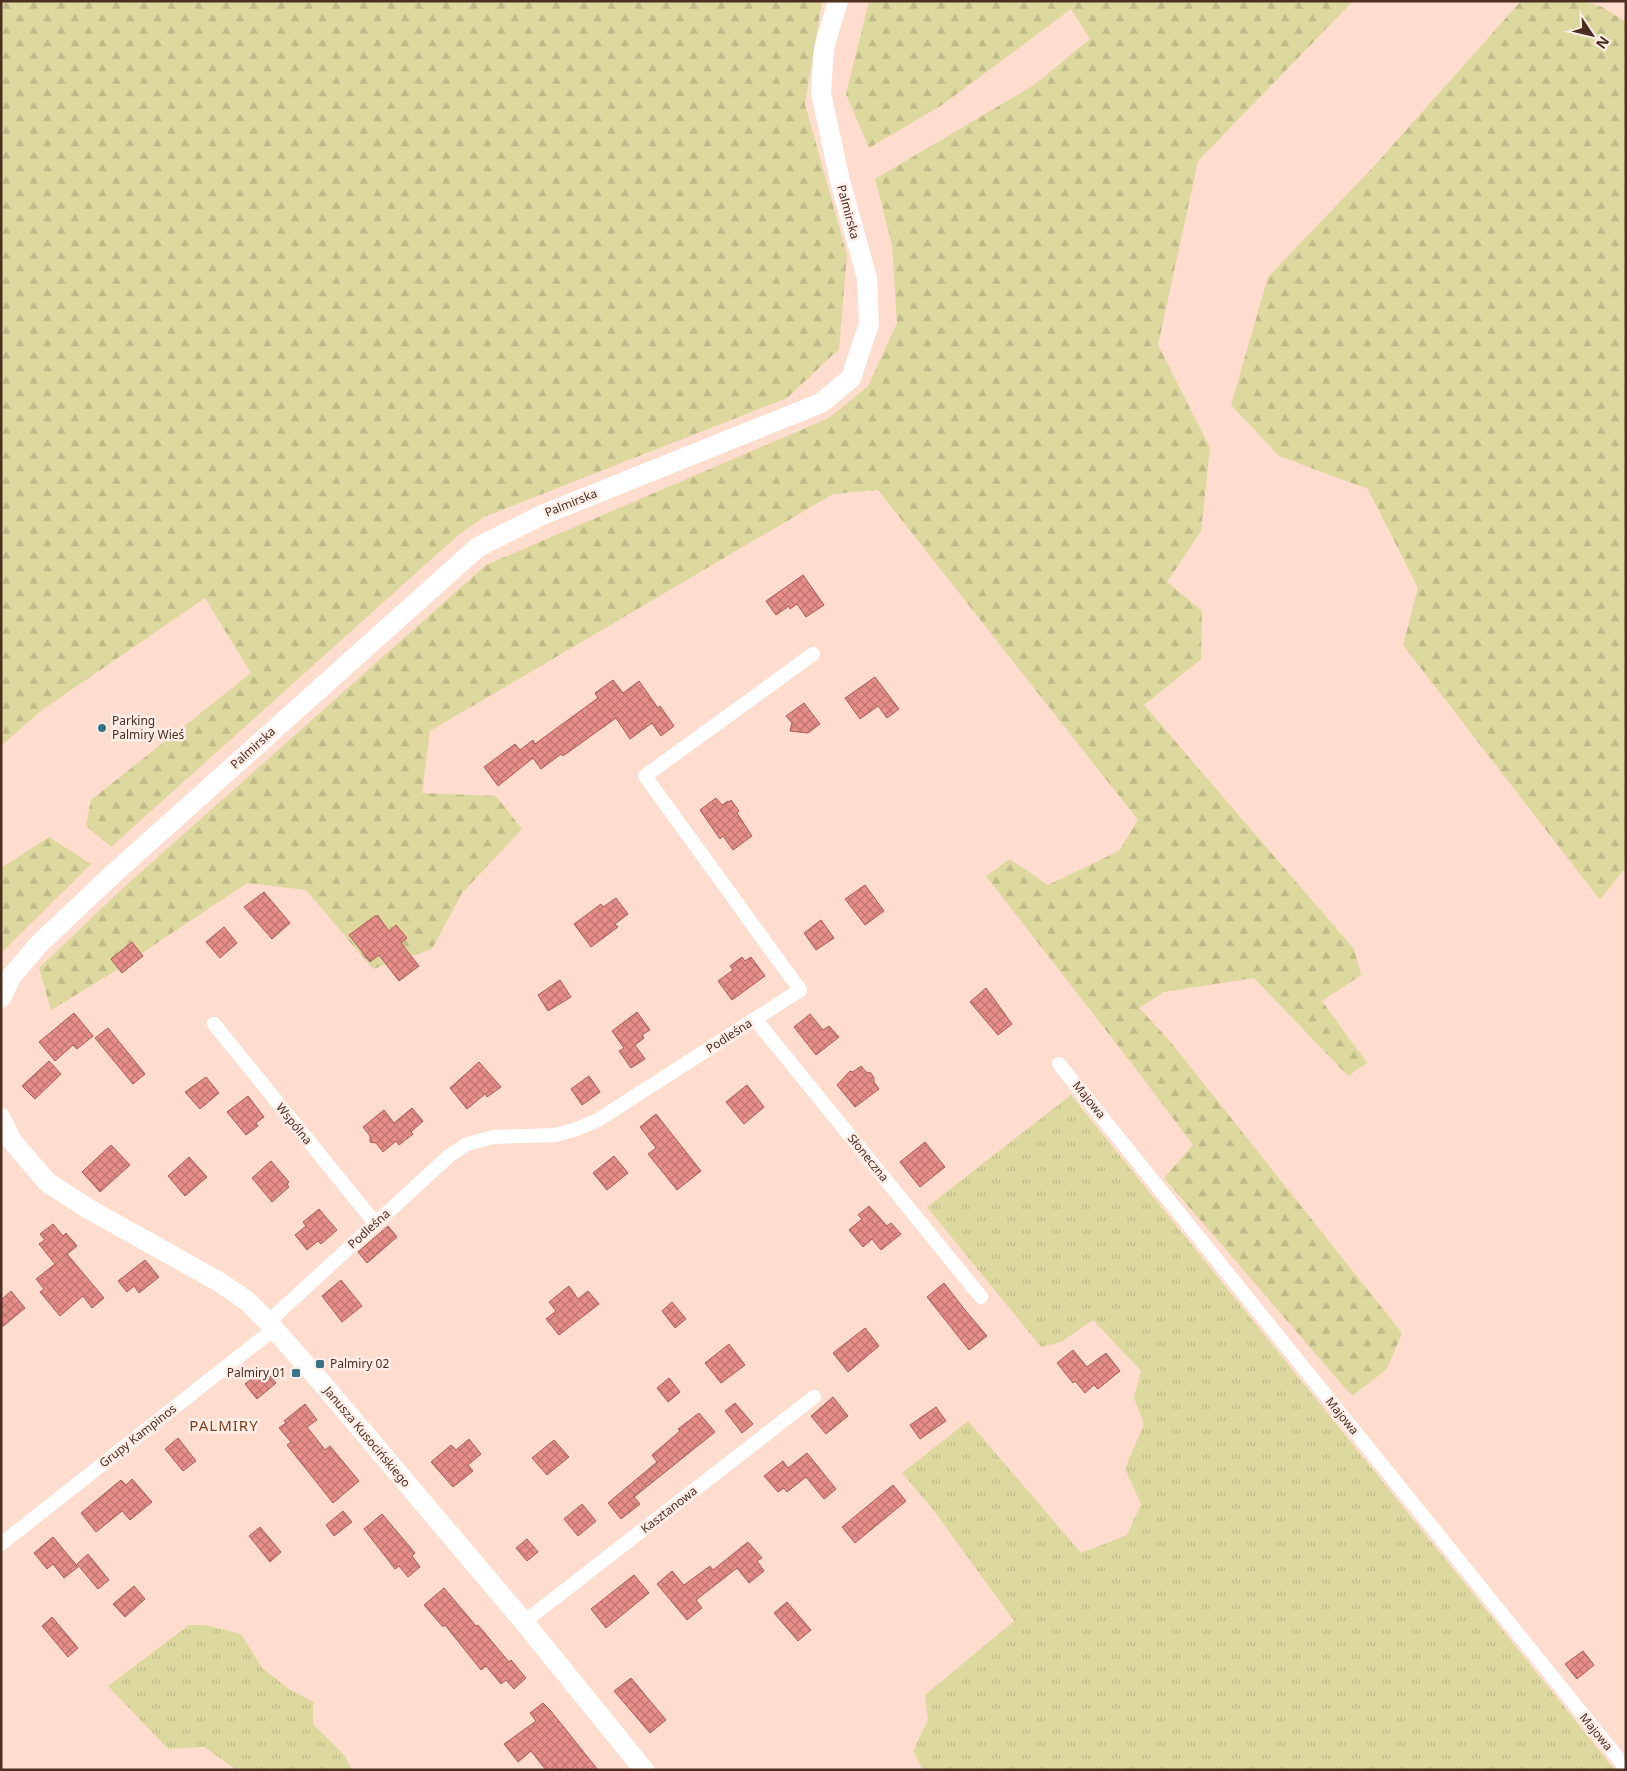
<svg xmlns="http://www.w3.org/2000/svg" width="1627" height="1771" font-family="'Noto Sans',sans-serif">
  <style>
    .grass { fill: url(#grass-tufts) }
    .forest { fill: url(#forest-firs) }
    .building { fill: url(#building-cross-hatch); stroke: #ab5d5a }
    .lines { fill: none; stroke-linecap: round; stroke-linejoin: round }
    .street { stroke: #fff; stroke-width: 14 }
    .secondary { stroke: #fff; stroke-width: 20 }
    .poi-dot { fill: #36748a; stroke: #ffeee7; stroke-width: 2 }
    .labels { text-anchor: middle; stroke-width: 5; stroke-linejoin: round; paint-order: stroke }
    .street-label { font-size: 12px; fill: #4d2e21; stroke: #ffeee7 }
    .poi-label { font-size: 12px; fill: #4d2e21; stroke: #ffeee7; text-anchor: start }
    .quarter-label { font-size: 15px; letter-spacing: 1px; fill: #7f3d1e; stroke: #ffeee7 }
  </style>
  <defs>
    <pattern id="grass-tufts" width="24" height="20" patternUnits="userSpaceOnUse" patternTransform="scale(1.25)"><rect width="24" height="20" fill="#ddd89e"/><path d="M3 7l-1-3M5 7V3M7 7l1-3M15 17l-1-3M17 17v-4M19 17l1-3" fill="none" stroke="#bfba88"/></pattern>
    <pattern id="forest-firs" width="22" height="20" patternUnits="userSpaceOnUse" patternTransform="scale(1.25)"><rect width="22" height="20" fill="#ddd89e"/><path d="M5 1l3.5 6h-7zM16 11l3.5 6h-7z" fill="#bfba88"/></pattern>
    <pattern id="building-cross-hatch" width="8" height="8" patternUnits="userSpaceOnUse" patternTransform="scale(1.25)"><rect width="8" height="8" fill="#e78e89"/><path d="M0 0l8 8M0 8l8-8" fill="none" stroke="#bd7470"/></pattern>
  </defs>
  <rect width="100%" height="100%" fill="#feddcf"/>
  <g class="grass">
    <polygon points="1071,1095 1615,1770 923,1770 913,1751 928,1720 925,1695 1014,1621 934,1511 902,1473 968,1421 1081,1553 1127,1535 1141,1504 1125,1469 1144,1424 1134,1398 1141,1371 1093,1320 1061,1342 1041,1347 927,1207"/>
    <polygon points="189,1625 206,1625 241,1634 262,1668 289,1689 313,1702 313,1724 345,1756 352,1770 237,1770 204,1747 168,1749 108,1686"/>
  </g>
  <g class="forest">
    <polygon points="1,1 822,1 805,104 847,255 839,349 787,398 484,517 456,537 111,847 86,826 91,800 251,673 205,598 42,710 1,746"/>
    <polygon points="869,1 1353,1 1198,161 1158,345 1210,448 1201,531 1167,582 1202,611 1201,659 1144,705 1354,949 1361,975 1322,1001 1367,1063 1348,1076 1254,978 1164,992 1139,1008 1169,1040 1402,1333 1387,1369 1352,1396 1164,1178 1193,1145 1136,1069 986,876 1010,859 1048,885 1119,851 1138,820 878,490 833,494 430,731 422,793 496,796 522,829 462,893 432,949 373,969 306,890 247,883 115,971 51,1010 39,968 123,888 486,565 829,418 868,386 897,323 892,245 875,179 1034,85 1090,39 1071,9 942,105 869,148 846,94"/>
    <polygon points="1521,1 1583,1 1602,7 1626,22 1626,867 1600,900 1403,645 1418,588 1368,489 1279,456 1231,405 1268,277 1376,164"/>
    <polygon points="49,837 91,864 1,953 1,868"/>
  </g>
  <g class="building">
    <polygon points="803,575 824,605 806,617 797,604 790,609 789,606 776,615 766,601"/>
    <polygon points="875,677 899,709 887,718 878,706 860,719 845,698"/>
    <polygon points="613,680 623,693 639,681 658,708 660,706 674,726 661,736 652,723 630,739 616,718 563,756 561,754 541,769 533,758 498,786 484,767 515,744 520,750 533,740 535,744 598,698 595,693"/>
    <polygon points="804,703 820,724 808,733 790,731 792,723 786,716"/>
    <polygon points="716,798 722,805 728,801 729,802 731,800 739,811 737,813 752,836 733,850 723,836 720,839 700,810"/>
    <polygon points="865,885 884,911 865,925 845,899"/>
    <polygon points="264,892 290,923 272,939 244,907"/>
    <polygon points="616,898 628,914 615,924 618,927 591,947 574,924 601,904 603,907"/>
    <polygon points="375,916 378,916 389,931 396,925 407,938 401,943 419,966 399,981 379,955 370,962 349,935"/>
    <polygon points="821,920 834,938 816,950 804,933"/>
    <polygon points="224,927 237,943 220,958 206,942"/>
    <polygon points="132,942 143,956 122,973 111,959"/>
    <polygon points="742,957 745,961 751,957 765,976 732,1000 718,981 733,970 730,966"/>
    <polygon points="560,980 571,997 548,1011 538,995"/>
    <polygon points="986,988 1012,1024 998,1035 970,1002"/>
    <polygon points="637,1012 650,1030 642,1035 644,1038 635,1045 645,1059 631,1068 619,1051 624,1048 612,1031"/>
    <polygon points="74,1013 93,1036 77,1049 73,1045 55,1061 39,1042"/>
    <polygon points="810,1014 823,1030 829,1026 839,1037 816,1055 794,1027"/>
    <polygon points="108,1028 145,1074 133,1084 95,1038"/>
    <polygon points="49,1061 61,1074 35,1099 22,1086"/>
    <polygon points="479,1062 501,1087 487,1097 485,1094 467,1109 450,1088"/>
    <polygon points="861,1066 866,1072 871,1073 874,1078 874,1082 879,1089 855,1107 837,1085 850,1071 853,1072"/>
    <polygon points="589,1076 600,1092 582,1105 571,1089"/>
    <polygon points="206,1077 219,1093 200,1109 185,1092"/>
    <polygon points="747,1085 764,1107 744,1124 726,1102"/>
    <polygon points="248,1096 264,1117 256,1123 258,1126 246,1135 227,1112"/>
    <polygon points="412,1108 423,1121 411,1132 413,1134 399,1145 396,1141 383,1152 376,1143 370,1142 370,1136 363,1127 384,1110 394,1123"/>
    <polygon points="656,1114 701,1171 677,1190 648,1154 656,1148 640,1127"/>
    <polygon points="925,1142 945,1167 920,1187 900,1162"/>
    <polygon points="111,1145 130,1165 100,1192 82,1172"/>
    <polygon points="614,1156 628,1173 607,1190 593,1173"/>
    <polygon points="189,1157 207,1177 185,1196 168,1176"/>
    <polygon points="271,1161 289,1182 287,1184 289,1187 272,1202 252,1178"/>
    <polygon points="869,1206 887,1226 891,1223 901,1234 881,1250 872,1239 863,1247 849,1230 862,1219 858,1215"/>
    <polygon points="319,1209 337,1230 321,1244 318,1241 307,1250 295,1235 306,1226 303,1222"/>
    <polygon points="53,1224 63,1236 66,1233 77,1246 67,1254 104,1298 92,1308 83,1296 60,1316 40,1292 44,1289 36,1279 55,1264 39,1244 45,1240 40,1234"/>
    <polygon points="388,1226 397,1237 367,1263 358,1252"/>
    <polygon points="145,1260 159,1277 139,1293 134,1286 127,1292 118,1281"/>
    <polygon points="341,1280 362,1306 342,1322 322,1296"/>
    <polygon points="944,1283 965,1310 987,1336 969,1350 927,1297"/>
    <polygon points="569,1286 578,1299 588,1291 599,1304 559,1335 546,1319 556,1311 549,1302"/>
    <polygon points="11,1291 25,1308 1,1328 1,1300"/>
    <polygon points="672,1302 686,1319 675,1328 662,1311"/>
    <polygon points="865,1328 879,1346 848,1372 833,1353"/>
    <polygon points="729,1344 745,1365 721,1383 705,1363"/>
    <polygon points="1073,1350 1087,1367 1106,1353 1120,1371 1098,1389 1094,1385 1085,1393 1075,1381 1073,1383 1057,1363"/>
    <polygon points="264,1369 276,1383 257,1399 245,1384"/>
    <polygon points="669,1378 680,1392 668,1402 657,1388"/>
    <polygon points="833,1397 848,1416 826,1434 811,1416"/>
    <polygon points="735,1403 753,1424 742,1433 725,1411"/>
    <polygon points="305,1404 317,1420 307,1427 325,1450 330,1446 359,1481 333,1503 287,1445 291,1442 279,1428 286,1423 284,1421"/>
    <polygon points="936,1407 946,1421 920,1439 910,1425"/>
    <polygon points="699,1413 715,1432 634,1497 640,1504 621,1519 608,1503 657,1462 652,1455 680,1431 678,1429"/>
    <polygon points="178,1438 196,1461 183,1471 165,1449"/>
    <polygon points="469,1439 481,1454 468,1465 473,1471 453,1487 431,1462 451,1445 456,1450"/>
    <polygon points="554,1440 569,1457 547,1475 532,1458"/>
    <polygon points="807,1453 836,1489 824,1499 806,1477 787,1492 784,1488 778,1492 764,1476 783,1461 788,1468"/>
    <polygon points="132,1479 152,1502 130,1520 122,1511 96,1532 81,1513 121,1480 126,1485"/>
    <polygon points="893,1485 906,1501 855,1543 842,1527"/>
    <polygon points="582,1504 596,1521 578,1536 564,1519"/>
    <polygon points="343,1511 352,1522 334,1536 326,1525"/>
    <polygon points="382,1514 415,1553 412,1556 420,1567 408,1577 399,1566 395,1569 364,1529"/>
    <polygon points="260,1527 281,1552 270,1562 249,1536"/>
    <polygon points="53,1537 78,1567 64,1578 53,1564 47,1569 34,1553"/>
    <polygon points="527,1539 538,1552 527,1561 516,1548"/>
    <polygon points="748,1542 762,1558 757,1561 764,1571 749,1583 737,1568 696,1600 702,1608 687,1620 657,1584 672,1571 684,1585 710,1566 713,1570"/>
    <polygon points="88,1554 109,1580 98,1589 77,1564"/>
    <polygon points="634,1575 649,1593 606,1628 591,1609"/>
    <polygon points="134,1586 145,1599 125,1617 113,1604"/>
    <polygon points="444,1588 476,1626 478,1625 509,1662 511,1660 526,1678 514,1689 506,1680 501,1684 486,1666 481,1670 445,1625 443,1627 424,1605"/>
    <polygon points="787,1602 811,1630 798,1641 774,1613"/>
    <polygon points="52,1617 78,1648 68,1657 42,1626"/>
    <polygon points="1583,1651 1594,1665 1577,1679 1565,1664"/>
    <polygon points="631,1678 666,1720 650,1733 614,1691"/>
    <polygon points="543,1703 550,1710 598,1770 546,1770 531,1751 518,1762 504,1744 536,1721 530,1713"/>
  </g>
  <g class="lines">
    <g class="street">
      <polyline points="755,1019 981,1297"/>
      <polyline points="214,1024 375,1223"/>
      <polyline points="1059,1064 1626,1768"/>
      <polyline points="268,1322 449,1156 467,1144 493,1137 555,1135 574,1130 598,1120 800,990 645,776 813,654"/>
      <polyline points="1,1544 274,1329"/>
      <polyline points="524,1622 814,1397"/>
    </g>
    <g class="secondary">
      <polyline points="1,998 11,977 39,944 113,874 478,547 542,515 821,403 851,378 869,324 867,278 840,181 821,93 824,48 838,1"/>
      <polyline points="1,1118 12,1141 47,1182 87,1208 221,1283 247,1301 268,1322 321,1382 524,1622 644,1770"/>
    </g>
  </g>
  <g class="poi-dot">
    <circle cx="102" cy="728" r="5"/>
    <rect x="315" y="1359" width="10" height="10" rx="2.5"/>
    <rect x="291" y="1368" width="10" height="10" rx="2.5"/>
  </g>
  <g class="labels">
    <g class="street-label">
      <text transform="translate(848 212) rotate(75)" y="4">Palmirska</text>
      <text transform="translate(571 503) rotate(-22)" y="4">Palmirska</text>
      <text transform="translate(253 748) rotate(-42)" y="4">Palmirska</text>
      <text transform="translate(729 1036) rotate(-33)" y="4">Podleśna</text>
      <text transform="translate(1089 1100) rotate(51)" y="4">Majowa</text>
      <text transform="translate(294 1124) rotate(51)" y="4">Wspólna</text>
      <text transform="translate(868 1158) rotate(51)" y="4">Słoneczna</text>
      <text transform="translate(369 1229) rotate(-42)" y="4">Podleśna</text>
      <text transform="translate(1342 1416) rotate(51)" y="4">Majowa</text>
      <text transform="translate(138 1436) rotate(-38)" y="4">Grupy Kampinos</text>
      <text transform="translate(367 1437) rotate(50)" y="4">Janusza Kusocińskiego</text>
      <text transform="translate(669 1510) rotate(-38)" y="4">Kasztanowa</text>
      <text transform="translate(1596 1732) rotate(51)" y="4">Majowa</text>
    </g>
    <g class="poi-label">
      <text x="112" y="725">Parking<tspan x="112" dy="14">Palmiry Wieś</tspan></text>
      <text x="330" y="1368">Palmiry 02</text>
      <text x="286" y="1377" text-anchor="end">Palmiry 01</text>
    </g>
    <g class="quarter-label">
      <text x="224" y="1431">PALMIRY</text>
    </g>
  </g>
  <rect width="1627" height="1771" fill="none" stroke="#4d2e21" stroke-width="5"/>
  <g transform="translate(1592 35) rotate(125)" stroke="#ffeee7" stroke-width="4" paint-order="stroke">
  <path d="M0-4L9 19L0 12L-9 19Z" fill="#4d2e21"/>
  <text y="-8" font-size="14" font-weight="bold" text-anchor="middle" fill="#4d2e21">N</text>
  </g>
</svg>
